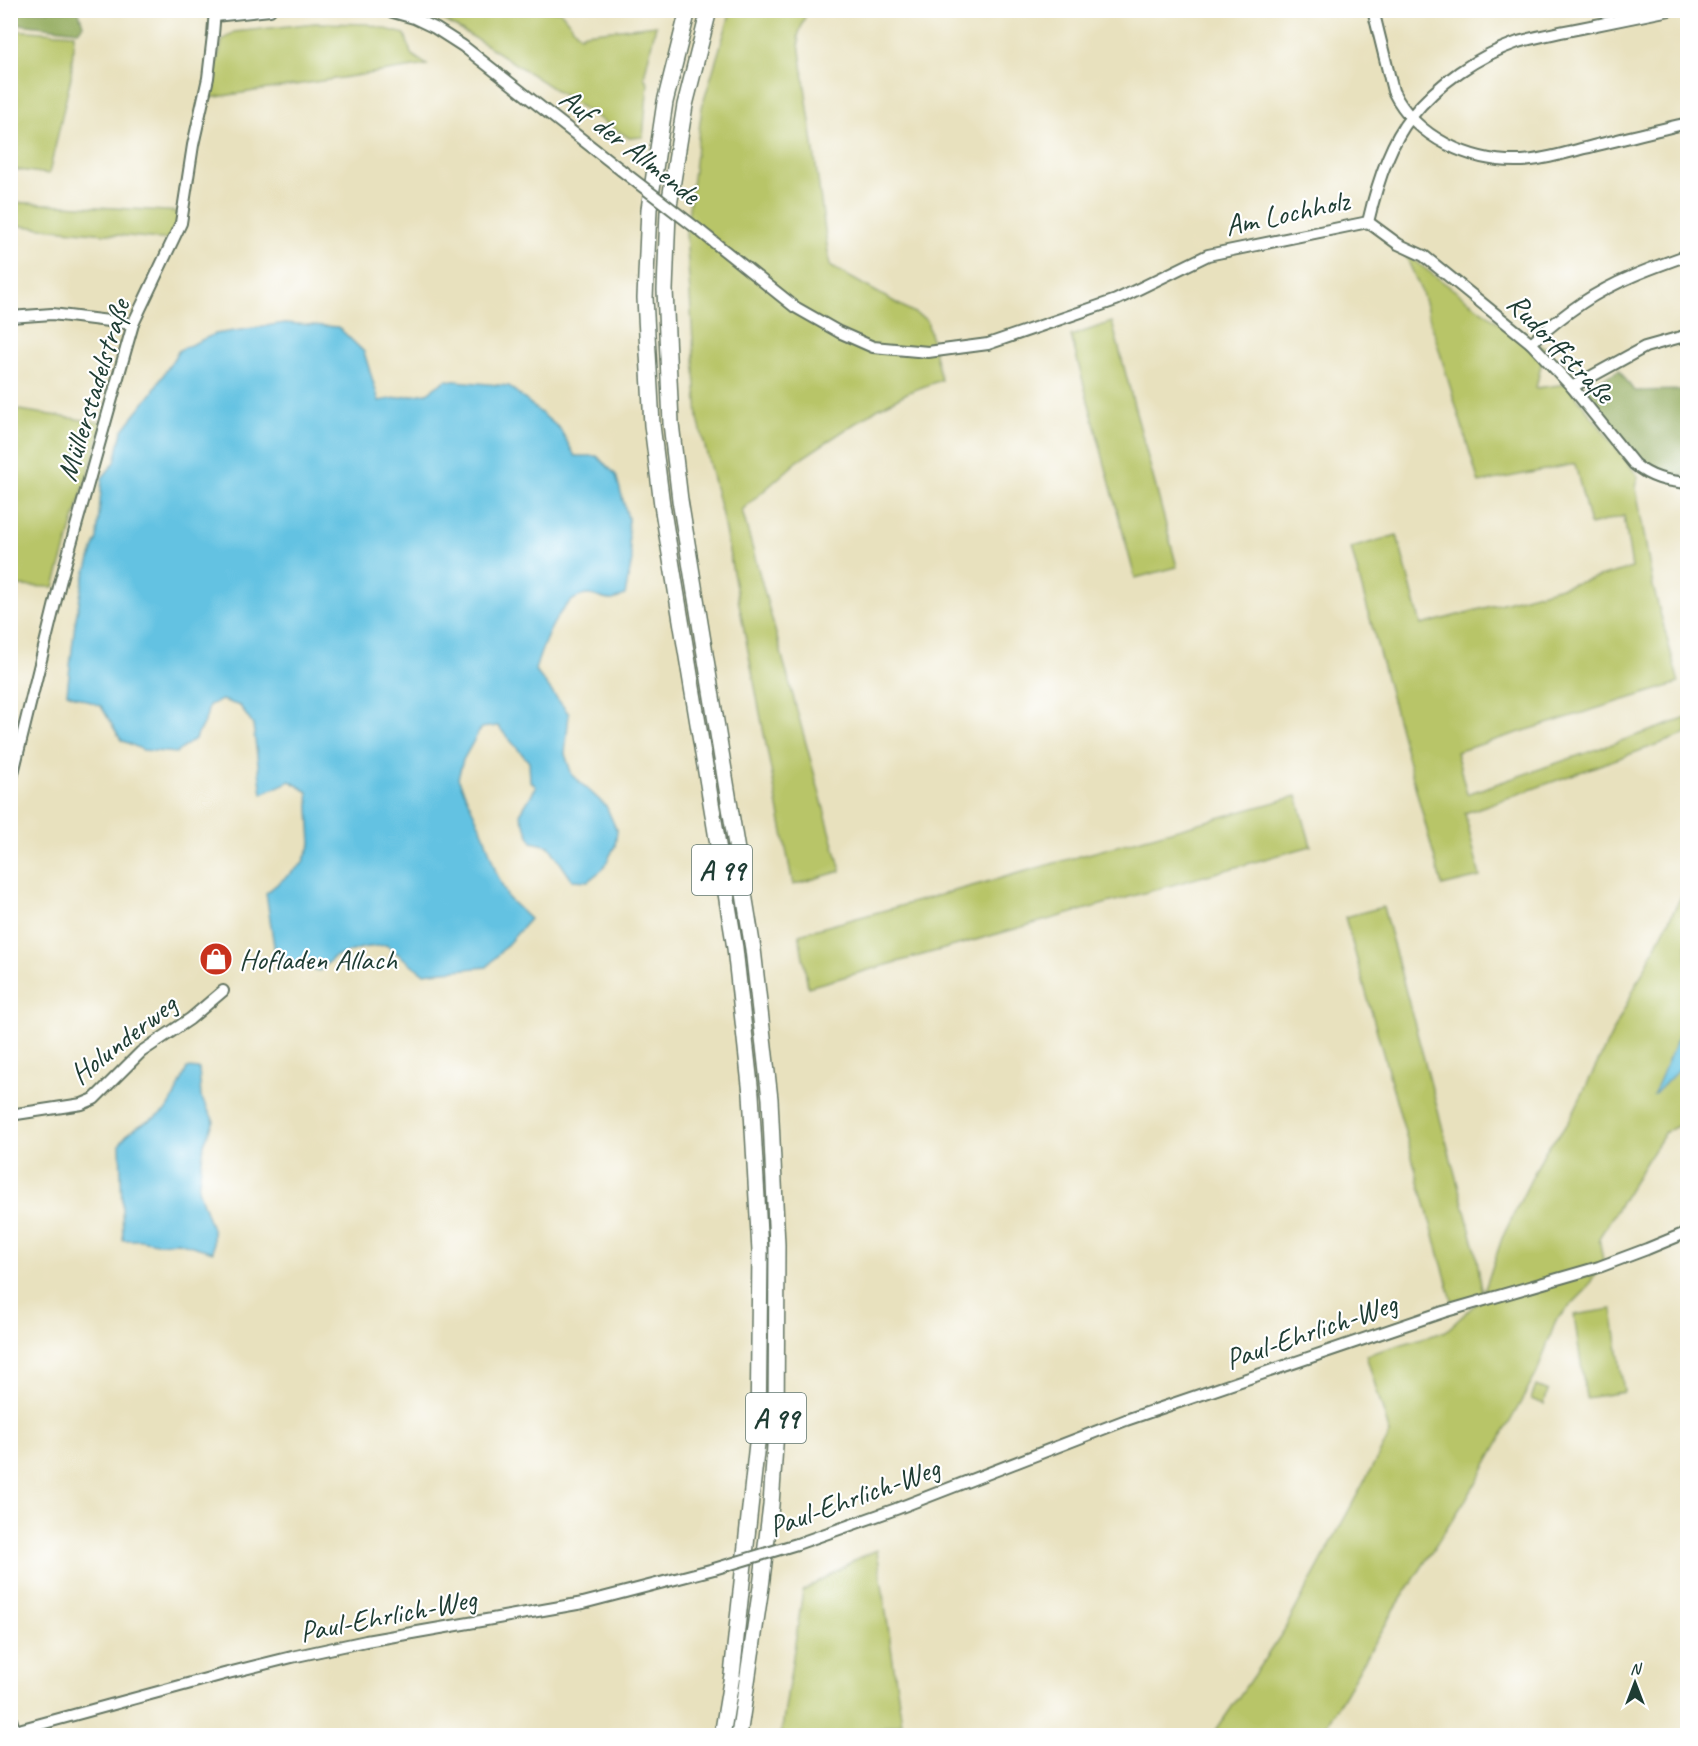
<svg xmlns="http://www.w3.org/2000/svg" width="1698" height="1746" font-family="Caveat,sans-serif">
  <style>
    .green { fill: #b8c568; stroke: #6c814e; stroke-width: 1.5 }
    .forest { fill: #92aa5c; stroke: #587448; stroke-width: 1.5 }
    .water { fill: #63c2e2; stroke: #41808b; stroke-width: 1.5 }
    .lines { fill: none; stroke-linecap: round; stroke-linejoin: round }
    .minor-casing { stroke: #657664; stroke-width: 14 }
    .highway-casing { stroke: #657664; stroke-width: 18 }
    .minor { stroke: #fff; stroke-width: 10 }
    .highway { stroke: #fff; stroke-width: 15 }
    .minor-bridge-casing { stroke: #657664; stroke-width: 14; stroke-linecap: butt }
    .minor-bridge { stroke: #fff; stroke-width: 10 }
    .labels { text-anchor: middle; stroke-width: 4.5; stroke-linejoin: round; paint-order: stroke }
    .shield { fill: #fff; stroke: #627771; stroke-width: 1.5 }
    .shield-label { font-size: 28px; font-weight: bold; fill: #1f3d34 }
    .street-label { font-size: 30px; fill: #1f3d34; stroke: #fff }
    .poi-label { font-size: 30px; fill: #1f3d34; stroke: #fff; text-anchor: start }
  </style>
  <rect width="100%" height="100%" fill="#fff"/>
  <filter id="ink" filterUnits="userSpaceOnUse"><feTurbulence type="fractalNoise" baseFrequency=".0167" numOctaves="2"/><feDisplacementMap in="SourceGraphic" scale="12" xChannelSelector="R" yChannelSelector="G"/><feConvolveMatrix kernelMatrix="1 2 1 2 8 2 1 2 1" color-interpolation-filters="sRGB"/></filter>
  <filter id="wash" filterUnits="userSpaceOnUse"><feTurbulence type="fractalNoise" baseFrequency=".008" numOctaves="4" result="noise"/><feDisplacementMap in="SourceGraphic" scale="24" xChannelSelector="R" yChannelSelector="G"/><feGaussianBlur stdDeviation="1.35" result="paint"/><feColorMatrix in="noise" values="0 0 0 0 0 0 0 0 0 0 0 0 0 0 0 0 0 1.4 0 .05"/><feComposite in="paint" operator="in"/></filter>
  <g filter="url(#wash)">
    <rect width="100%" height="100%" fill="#e8e1be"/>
    <g class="green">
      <polygon points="428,11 560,11 580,36 585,33 656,25 644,77 648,83 643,137 629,138 480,41"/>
      <polygon points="731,11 807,11 798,36 830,266 927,320 941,380 909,392 877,409 799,460 742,510 841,871 793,885 722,515 698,419 686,233 702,107"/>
      <polygon points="315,23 367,24 405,34 411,54 427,65 209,98 222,41 234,32"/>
      <polygon points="11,30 74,34 71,77 49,174 11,169"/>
      <polygon points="11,202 182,212 170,240 11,225"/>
      <polygon points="1405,254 1521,339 1545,347 1536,388 1567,384 1638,476 1636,488 1653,586 1679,683 1456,752 1467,794 1687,718 1687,734 1465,813 1480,877 1442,886 1351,548 1397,535 1421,625 1632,568 1624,516 1590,525 1575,464 1479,483 1422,293"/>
      <polygon points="1112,322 1177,567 1135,578 1071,336"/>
      <polygon points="13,409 103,423 54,587 11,586 10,431"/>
      <polygon points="1297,796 1311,846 808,987 799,934"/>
      <polygon points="1687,885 1687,1121 1664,1133 1599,1238 1603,1260 1586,1290 1556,1320 1537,1373 1473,1488 1394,1610 1321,1735 1212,1736 1283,1632 1390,1434 1366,1355 1446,1331 1482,1298 1453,1304 1345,917 1383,907 1475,1248 1483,1295 1502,1238 1545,1151 1568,1123 1635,987"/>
      <polygon points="1612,1309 1624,1392 1586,1398 1574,1315"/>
      <polygon points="1536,1386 1548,1391 1544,1404 1531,1399"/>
      <polygon points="877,1550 902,1723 858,1735 781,1735 803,1591 858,1558"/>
    </g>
    <g class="forest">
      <polygon points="10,11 76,11 79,12 83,25 78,31 11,23"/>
      <polygon points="1619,370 1634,391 1687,390 1687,477 1650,471 1580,391"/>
    </g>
    <g class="water">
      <path d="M285 323 338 327 364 352 379 401 427 393 446 380 509 386 560 429 575 456H597L616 475 628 518 629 543 632 560 625 595C621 596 616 600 612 600 605 601 596 595 589 595 560 594 542 647 535 670L569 714 565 754 572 775 606 806 617 831 615 846 603 869 588 881 572 880 549 846 532 842 520 814 536 787 530 780 529 762 498 726 481 728 463 760 458 778 484 835 496 872 508 898 530 919 487 967 423 973 386 945 362 948 334 957 320 971 276 959 266 893 302 864 311 844 308 792 290 781 262 794 253 725 240 706 222 700 209 705 206 718 195 739 176 753 143 750 121 740 101 706 67 693 75 623 83 581 97 538 102 478 115 462 122 431 152 393 179 350 215 334Z"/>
      <polygon points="1687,1021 1687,1061 1653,1096 1678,1037"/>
      <path d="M187 1068 199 1069 201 1097 214 1121 204 1144 198 1189 213 1232V1252L178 1242 156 1243 141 1240H123L120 1144C129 1126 152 1122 166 1110 172 1105 183 1077 187 1068Z"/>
    </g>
  </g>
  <g filter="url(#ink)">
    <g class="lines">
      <g class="minor-casing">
        <g id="minor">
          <polyline points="386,10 414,18 435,28 463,46 621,170"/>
          <path d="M1373 10 1393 91C1416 138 1471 163 1522 161 1543 160 1565 153 1585 148 1619 140 1653 131 1688 123"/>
          <polyline points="215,16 270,10"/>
          <path d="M1368 222 1398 244 1424 256 1531 343 1572 387 1634 464C1651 478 1666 481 1688 483"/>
          <path d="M1368 222C1376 188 1389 144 1411 117 1438 83 1478 56 1518 42 1539 36 1560 32 1581 28 1611 22 1640 16 1670 10"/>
          <polyline points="700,231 795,307 839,332 873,347 928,352 988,344 1116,300 1208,255 1368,222"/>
          <polyline points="10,317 52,314 133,324"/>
          <path d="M1531 343C1548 328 1564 315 1582 303 1615 281 1651 268 1688 255"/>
          <polyline points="1572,387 1645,347 1688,335"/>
          <polyline points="10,785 60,583 133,324 181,223 193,145 208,78 213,35 215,10"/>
          <polyline points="10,1115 82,1104 94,1099 141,1052 190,1019 223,991"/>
          <polyline points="797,1544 896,1509 1126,1420 1443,1312 1599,1267 1647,1249 1688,1232"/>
          <polyline points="10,1716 16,1736"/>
          <polyline points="15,1731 224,1674 292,1657 366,1641 583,1603 714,1569"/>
        </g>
      </g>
      <g class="highway-casing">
        <g id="highway">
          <polyline points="688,10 665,102 649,209 645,298 652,425 662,505 735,948 751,1094 760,1251 758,1434 732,1675 722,1736"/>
          <polyline points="709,10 685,105 668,212 665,290 671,423 680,500 753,949 770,1099 777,1245 776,1431 771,1505 761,1587 739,1736"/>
        </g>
      </g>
      <use href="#minor" class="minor"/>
      <use href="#highway" class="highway"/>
      <g class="minor-bridge-casing">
        <g id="minor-bridge">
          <polyline points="621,170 700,231"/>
          <polyline points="714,1569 797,1544"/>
        </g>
      </g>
      <use href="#minor-bridge" class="minor-bridge"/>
    </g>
  </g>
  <defs>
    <g id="shop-disc" transform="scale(1.725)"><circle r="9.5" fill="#c8321e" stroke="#fff"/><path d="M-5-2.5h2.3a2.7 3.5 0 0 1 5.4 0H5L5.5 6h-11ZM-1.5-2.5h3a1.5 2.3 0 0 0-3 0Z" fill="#fff"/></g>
  </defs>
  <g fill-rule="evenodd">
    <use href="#shop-disc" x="216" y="959"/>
  </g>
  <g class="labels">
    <g class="shield">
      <rect x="692" y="845" width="60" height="50" rx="4.5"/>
      <rect x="746" y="1393" width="60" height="50" rx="4.5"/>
    </g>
    <g class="shield-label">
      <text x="722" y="880">A 99</text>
      <text x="776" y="1428">A 99</text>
    </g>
    <g class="street-label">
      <text transform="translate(630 146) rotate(38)" y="10">Auf der Allmende</text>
      <text transform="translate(1287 213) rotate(-12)" y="10">Am Lochholz</text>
      <text transform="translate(1561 348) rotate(46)" y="10">Rudorffstraße</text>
      <text transform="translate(93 390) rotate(-73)" y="10">Müllerstadelstraße</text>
      <text transform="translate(123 1039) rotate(-38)" y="10">Holunderweg</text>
      <text transform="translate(1311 1331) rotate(-19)" y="10">Paul-Ehrlich-Weg</text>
      <text transform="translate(854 1497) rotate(-20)" y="10">Paul-Ehrlich-Weg</text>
      <text transform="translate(388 1615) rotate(-11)" y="10">Paul-Ehrlich-Weg</text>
    </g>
    <g class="poi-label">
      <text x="239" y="969">Hofladen Allach</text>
    </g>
  </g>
  <rect width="1698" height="1746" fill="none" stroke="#fff" stroke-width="36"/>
  <g transform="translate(1635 1683)" stroke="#ffffff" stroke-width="4.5" paint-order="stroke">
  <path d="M0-4.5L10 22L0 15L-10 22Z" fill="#1f3d34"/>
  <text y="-9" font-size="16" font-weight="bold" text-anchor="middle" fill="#1f3d34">N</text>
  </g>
</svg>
